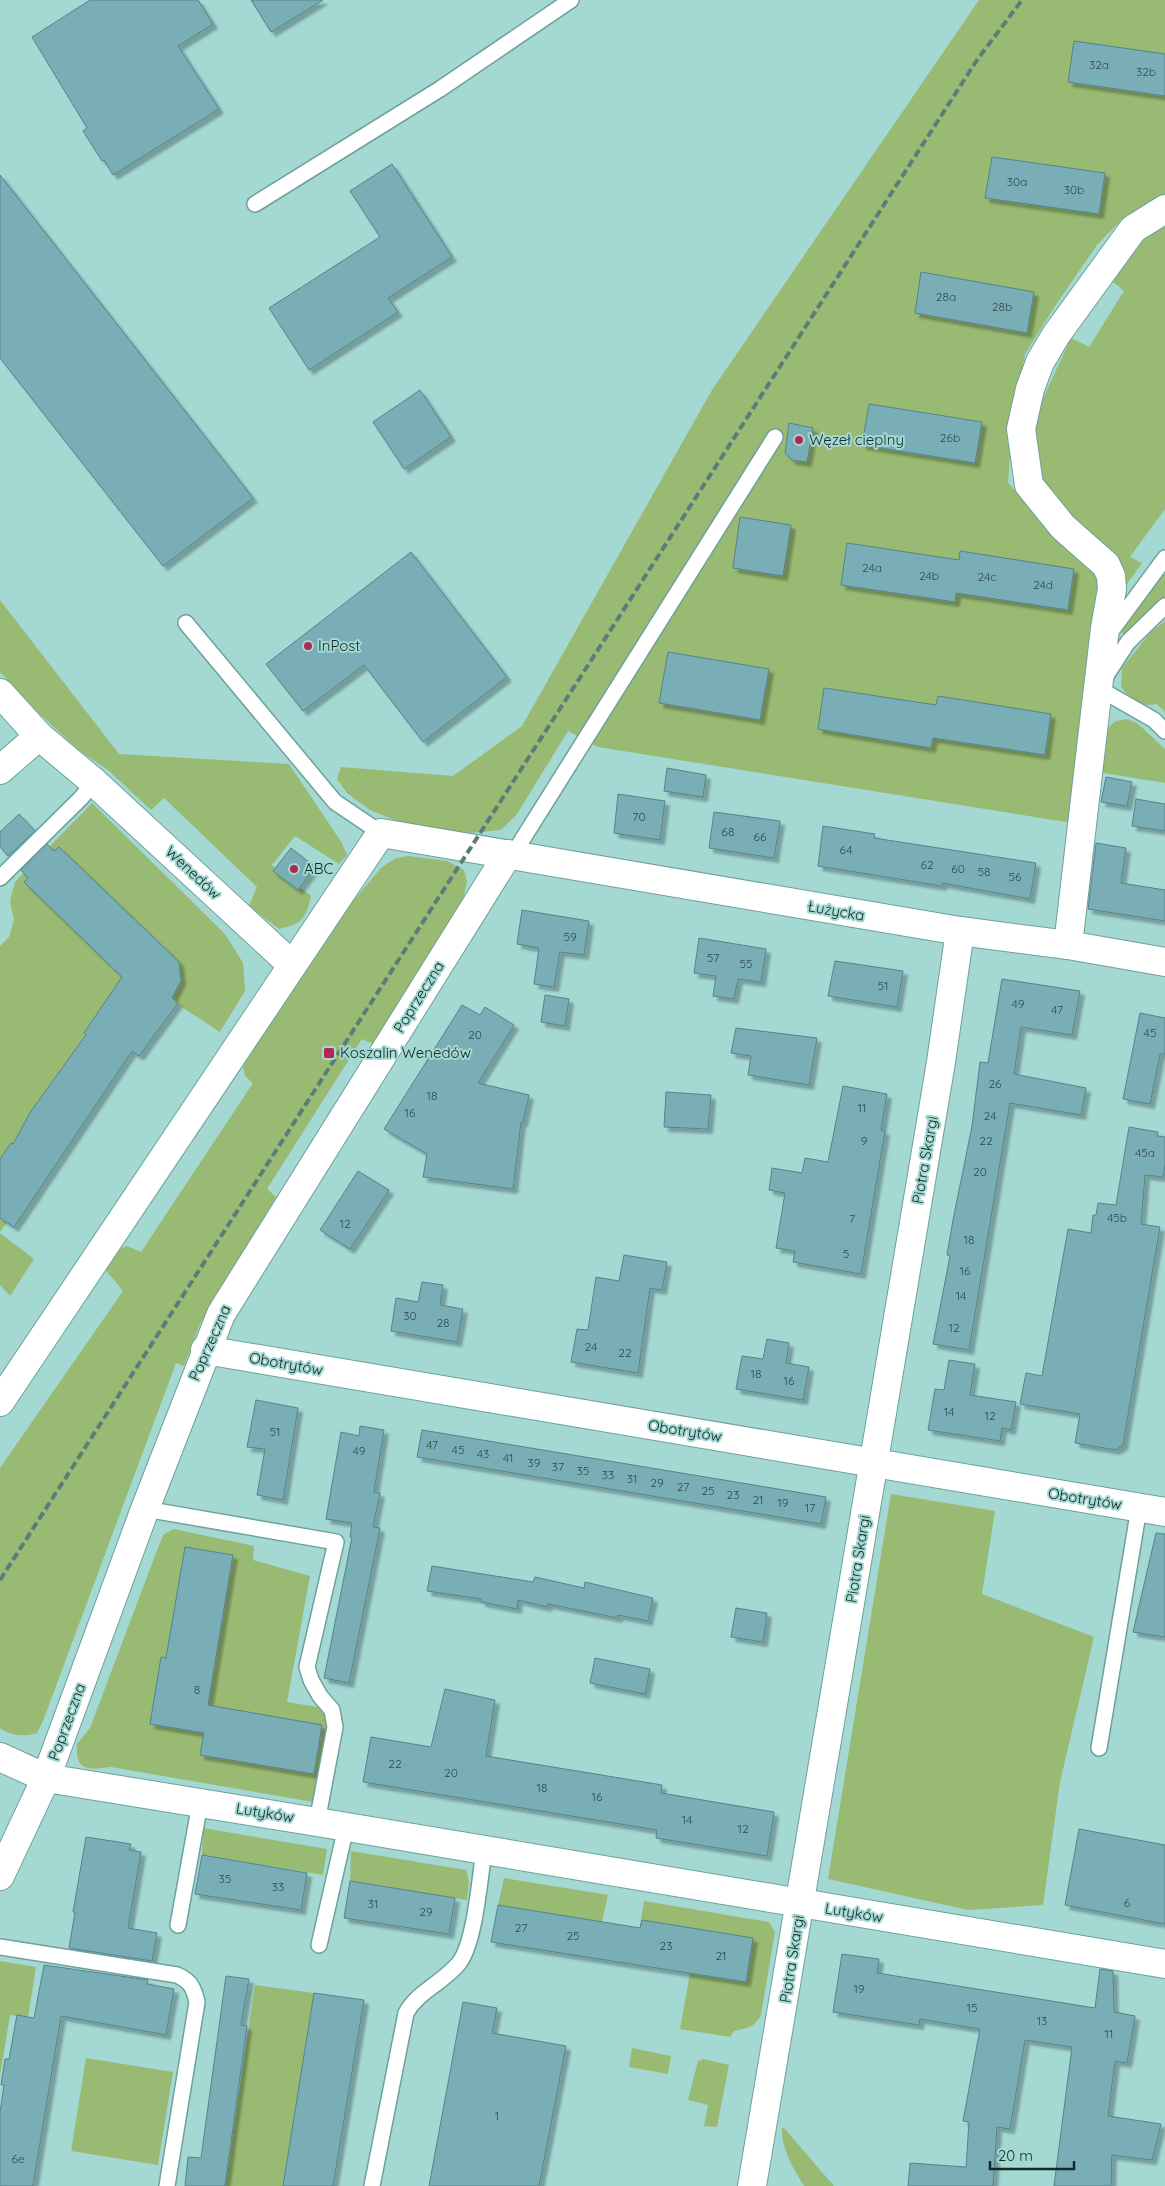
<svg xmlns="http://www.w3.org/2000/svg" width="1165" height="2186" font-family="Quicksand,sans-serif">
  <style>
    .green { fill: #99ba72 }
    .building { fill: #7aaeb6; stroke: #52848c; filter: url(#shadow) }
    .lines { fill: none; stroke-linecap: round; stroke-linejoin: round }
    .lane-casing { stroke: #6da19c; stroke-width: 18 }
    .street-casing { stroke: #6da19c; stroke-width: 30 }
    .lane { stroke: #fff; stroke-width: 15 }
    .street { stroke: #fff; stroke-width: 28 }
    .rail { stroke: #597d79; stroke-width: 4; stroke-dasharray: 8 4; stroke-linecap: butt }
    .poi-dot { fill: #b62653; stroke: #a3d8d3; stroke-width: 2 }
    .labels { text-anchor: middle; stroke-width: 4; stroke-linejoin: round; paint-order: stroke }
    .number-label { font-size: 12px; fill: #2e4b4c }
    .poi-label { font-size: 15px; fill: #152a28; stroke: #a3d8d3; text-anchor: start }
    .street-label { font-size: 15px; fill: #152a28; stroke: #a3d8d3 }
  </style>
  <defs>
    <filter id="shadow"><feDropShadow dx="4.5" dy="4.5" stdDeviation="1" flood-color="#0004"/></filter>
  </defs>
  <rect width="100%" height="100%" fill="#a3d8d3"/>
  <g class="green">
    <polygon points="979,0 1165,0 1165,199 1155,205 1126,215 1097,245 1055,306 1025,354 1013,414 1008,483 1029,504 1071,539 1101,581 1072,823 598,747 568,731 517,814 501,830 469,833 404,824 370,810 347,793 337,779 341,767 453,776 522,726 712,390"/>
    <polygon points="1165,220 1165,509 1130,557 1142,563 1120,594 1067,514 1038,477 1034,441 1038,409 1071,338 1089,347 1124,291 1111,280 1148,228"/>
    <polygon points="1161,573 1165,575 1165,603 1124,635 1119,629"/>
    <path d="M0 600 119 754 289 764 342 843 347 855 339 864 295 836 272 865 311 896C306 919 302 924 279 929L249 906 257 887 164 798 151 810 108 770 80 751 32 707 0 672Z"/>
    <path d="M1165 621V712L1157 704C1139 708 1132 700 1121 687L1122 668 1150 633Z"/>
    <path d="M1128 719 1138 724 1165 749V783L1098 772C1100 759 1103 727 1116 721 1120 720 1125 720 1128 719Z"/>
    <polygon points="92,803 225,934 243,963 245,991 220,1032 163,995 0,1232 0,946 9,937 14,920 10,901 15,882"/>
    <path d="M408 856 447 861 464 870 467 882 463 899 373 1044 362 1039 267 1189 276 1197 200 1324 184 1366 176 1363 43 1721 37 1733C24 1737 11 1736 0 1728V1468L123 1291 105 1269 118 1250 127 1246 141 1252 253 1083 245 1076 243 1067 329 929 382 867 396 858Z"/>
    <polygon points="0,1233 34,1259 10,1296 0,1285"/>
    <polygon points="891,1494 995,1511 982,1594 1094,1637 1060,1782 1043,1905 968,1910 828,1879"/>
    <path d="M174 1529 254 1546 253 1560 310 1576 287 1702 323 1708 329 1726 313 1802 111 1767C89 1770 75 1772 77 1744L90 1728 159 1545 164 1534Z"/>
    <polygon points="203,1828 327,1849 323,1875 202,1855"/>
    <polygon points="351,1851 466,1870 469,1881 467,1900 350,1881"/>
    <polygon points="504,1878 608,1895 602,1922 498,1905"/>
    <path d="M644 1901 769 1922 775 1932 761 2015C755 2028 746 2028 734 2031L730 2037 680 2029 690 1973 634 1964Z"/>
    <polygon points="0,1961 36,1967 28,2018 10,2015 0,2076"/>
    <polygon points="255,1985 314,1993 283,2186 225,2186"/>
    <polygon points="632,2048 671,2056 668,2074 629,2067"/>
    <polygon points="86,2058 173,2072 158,2165 71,2151"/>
    <polygon points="703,2059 729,2065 717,2127 704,2126 708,2105 688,2100 698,2061"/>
    <path d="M782 2128H784L834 2186H804C794 2169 781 2149 782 2128Z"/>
  </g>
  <g class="building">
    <polygon points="90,0 198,0 213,24 178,46 219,109 113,175 104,160 102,161 83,131 87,128 32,37"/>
    <polygon points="251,0 323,0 271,32"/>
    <polygon points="1074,41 1165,54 1165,96 1068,82"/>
    <polygon points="992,157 1105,173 1099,214 985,198"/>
    <polygon points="392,164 452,257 388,298 398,312 309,370 269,308 380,237 350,191"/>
    <polygon points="0,175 253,498 163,566 0,358"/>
    <polygon points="921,272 1034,292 1027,333 915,313"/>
    <polygon points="420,390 451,437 404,469 373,422"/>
    <polygon points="869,404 982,422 975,463 862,445"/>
    <polygon points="789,423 813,428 807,462 792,460 785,453"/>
    <polygon points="740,517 791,525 783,576 733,568"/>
    <polygon points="847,543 959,560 960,551 1074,569 1068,610 956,593 955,602 841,585"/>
    <polygon points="411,552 507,677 423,742 364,665 303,711 266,664"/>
    <polygon points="668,652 769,669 760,720 659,703"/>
    <polygon points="824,688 936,705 938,696 1051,714 1045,755 933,738 931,748 818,729"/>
    <polygon points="667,768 706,775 703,797 664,791"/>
    <polygon points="1106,777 1132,782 1127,806 1101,802"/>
    <polygon points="618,794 665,801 660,840 614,833"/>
    <polygon points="1136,799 1165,804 1165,831 1132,826"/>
    <polygon points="714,812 780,821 774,858 709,848"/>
    <polygon points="19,814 35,831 8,856 0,847 0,832"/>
    <polygon points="823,826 875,834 874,838 1036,863 1030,899 942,883 942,886 818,866"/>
    <polygon points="1096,843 1126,848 1121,883 1165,890 1165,921 1088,909"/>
    <polygon points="47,844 54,851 59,847 179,962 181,981 172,998 178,1003 139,1056 132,1051 14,1227 0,1218 0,1159 11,1143 13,1144 31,1111 86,1035 84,1033 122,977 24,882 28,878 21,870"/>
    <polygon points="291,848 315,867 298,890 273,871"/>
    <polygon points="522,910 589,921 584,955 560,952 554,987 534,984 539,948 517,944"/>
    <polygon points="699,938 766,949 761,982 738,979 734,999 713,996 716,976 694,973"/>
    <polygon points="835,961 903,971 897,1007 828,996"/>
    <polygon points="1002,979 1080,991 1072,1035 1021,1027 1014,1074 1086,1088 1081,1115 1010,1103 969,1350 933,1344 950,1256 947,1255 953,1220 972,1126 980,1062 988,1063"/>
    <polygon points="545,995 569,999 565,1026 541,1022"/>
    <polygon points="462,1005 480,1015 485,1007 514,1025 478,1083 529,1095 523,1122 521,1122 513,1189 423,1177 427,1154 384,1129"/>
    <polygon points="1140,1013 1165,1018 1165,1054 1160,1054 1150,1104 1123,1099"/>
    <polygon points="736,1028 817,1038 809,1085 748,1075 751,1056 731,1053"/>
    <polygon points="843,1086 887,1094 881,1130 885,1131 861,1274 793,1262 795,1251 776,1248 785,1193 769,1190 772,1168 802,1173 805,1158 828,1162"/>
    <polygon points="666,1092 711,1095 708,1129 664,1127"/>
    <polygon points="1129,1127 1158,1132 1157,1136 1165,1137 1165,1164 1163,1177 1145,1175 1141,1224 1160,1227 1123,1445 1116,1450 1075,1443 1080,1414 1020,1404 1026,1373 1042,1376 1068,1229 1091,1233 1093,1215 1096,1215 1098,1203 1116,1205"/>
    <polygon points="358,1171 389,1190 350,1249 320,1230"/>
    <polygon points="624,1255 667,1262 662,1290 650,1288 638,1373 571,1362 577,1329 588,1330 596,1277 619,1281"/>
    <polygon points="422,1282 443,1285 440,1305 463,1309 457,1342 391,1331 396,1298 418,1302"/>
    <polygon points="767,1339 789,1343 786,1363 809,1367 803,1400 736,1389 742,1356 763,1359"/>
    <polygon points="949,1360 975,1364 970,1395 1016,1402 1011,1430 1002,1428 1000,1441 928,1430 935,1389 944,1390"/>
    <polygon points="256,1400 298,1408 283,1500 257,1495 265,1449 247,1447"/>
    <polygon points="360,1426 384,1430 374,1492 380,1493 373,1527 380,1528 349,1683 324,1678 352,1537 350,1537 352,1523 326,1519 341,1432 359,1436"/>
    <polygon points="422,1430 826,1497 821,1524 417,1457"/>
    <polygon points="1156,1533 1165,1534 1165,1637 1133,1632"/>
    <polygon points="185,1547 233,1555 208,1705 322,1725 314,1774 200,1755 204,1733 150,1724 161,1657 166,1658"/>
    <polygon points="432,1566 533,1582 535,1577 584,1588 585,1582 653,1598 648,1621 618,1615 618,1618 548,1604 547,1607 518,1600 517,1609 481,1602 481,1599 427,1591"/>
    <polygon points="736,1608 767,1613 763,1642 731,1637"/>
    <polygon points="595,1658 650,1669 645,1694 590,1683"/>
    <polygon points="445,1689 495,1700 486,1756 662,1785 661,1793 774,1812 767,1856 656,1838 657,1830 363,1782 371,1737 431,1747"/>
    <polygon points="1079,1829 1165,1845 1165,1924 1065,1905"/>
    <polygon points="86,1837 131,1844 129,1850 141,1852 128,1928 157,1933 152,1961 69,1948 75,1912 73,1912"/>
    <polygon points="202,1855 307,1873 301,1910 195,1894"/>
    <polygon points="350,1881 455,1898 449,1934 344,1918"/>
    <polygon points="498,1905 640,1928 642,1920 753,1938 746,1982 491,1942"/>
    <polygon points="842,1954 879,1959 877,1973 1095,2008 1100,1969 1113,1971 1114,2012 1135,2016 1127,2063 1115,2061 1108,2116 1161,2124 1152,2160 1112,2155 1111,2186 1054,2186 1072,2047 1025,2040 1010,2129 997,2127 993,2186 908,2186 910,2163 966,2167 969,2122 963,2121 980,2029 920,2019 919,2025 833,2012"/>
    <polygon points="44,1965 148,1980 147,1984 174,1989 166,2035 61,2016 33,2186 0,2186 0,2112 4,2085 1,2085 5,2059 9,2059 17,2015 34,2018"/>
    <polygon points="226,1976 249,1979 241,2025 247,2026 225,2186 185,2186 188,2157 201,2158"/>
    <polygon points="314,1993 364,2000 333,2186 283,2186"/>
    <polygon points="463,2002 497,2008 492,2033 566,2046 539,2186 429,2186"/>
  </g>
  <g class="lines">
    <g class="lane-casing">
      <g id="lane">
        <polyline points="255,204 440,89 571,0"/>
        <polyline points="1165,606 1128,642 1098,688 1154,720 1165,731"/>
        <polyline points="186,623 335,802 381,833"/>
        <polyline points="1109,634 1165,558"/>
        <polyline points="512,856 775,437"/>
        <polyline points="0,878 81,798 94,782"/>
        <polyline points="145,1509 336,1542 307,1667 311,1680 320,1696 332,1710 335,1727 317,1822"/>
        <polyline points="1099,1748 1139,1508"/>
        <polyline points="178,1925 200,1803"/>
        <polyline points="319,1945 346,1827"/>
        <path d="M0 1947 177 1975C191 1981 194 1989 197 2002L167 2186"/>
        <path d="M372 2186 406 2013C418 1991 443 1983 459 1963 475 1943 480 1877 484 1850"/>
      </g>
    </g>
    <g class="street-casing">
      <g id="street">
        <polyline points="0,693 39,736 94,782 291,964"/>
        <polyline points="0,770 39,736"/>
        <polyline points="1068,945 1105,628 1112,589 1111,576 1106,565 1063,527 1029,485 1021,429 1030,389 1040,362 1056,335 1133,229 1165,209"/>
        <polyline points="205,1350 1165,1512"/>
        <polyline points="0,1402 381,833 960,931 1068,945 1165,962"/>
        <polyline points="0,1757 46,1778 317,1822 1165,1964"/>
        <polyline points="0,1876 46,1778 145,1509 221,1314 508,854"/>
        <polyline points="752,2186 941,1062 960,931"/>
      </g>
    </g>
    <use href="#lane" class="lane"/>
    <use href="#street" class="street"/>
    <polyline class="rail" points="0,1580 977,60 1022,0"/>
  </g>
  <g class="poi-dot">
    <circle cx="799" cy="440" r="5"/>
    <circle cx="308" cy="646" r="5"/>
    <circle cx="294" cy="869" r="5"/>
    <rect x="323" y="1047" width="12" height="12" rx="2.5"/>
  </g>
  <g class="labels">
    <g class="number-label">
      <text x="1099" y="69">32a</text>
      <text x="1146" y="76">32b</text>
      <text x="1017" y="186">30a</text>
      <text x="1074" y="194">30b</text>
      <text x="946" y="301">28a</text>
      <text x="1002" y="311">28b</text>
      <text x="950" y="442">26b</text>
      <text x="872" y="572">24a</text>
      <text x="929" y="580">24b</text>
      <text x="987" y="581">24c</text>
      <text x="1043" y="589">24d</text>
      <text x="639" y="821">70</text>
      <text x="728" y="836">68</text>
      <text x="760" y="841">66</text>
      <text x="846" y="854">64</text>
      <text x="927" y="869">62</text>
      <text x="958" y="873">60</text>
      <text x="984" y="876">58</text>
      <text x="1015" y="881">56</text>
      <text x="570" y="941">59</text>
      <text x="713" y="962">57</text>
      <text x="746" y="968">55</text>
      <text x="883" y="990">51</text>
      <text x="1018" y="1008">49</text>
      <text x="1057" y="1014">47</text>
      <text x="1150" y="1037">45</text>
      <text x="475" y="1039">20</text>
      <text x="995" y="1088">26</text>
      <text x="432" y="1100">18</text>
      <text x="862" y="1112">11</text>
      <text x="410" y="1117">16</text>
      <text x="990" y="1120">24</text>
      <text x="864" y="1145">9</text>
      <text x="986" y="1145">22</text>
      <text x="1145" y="1157">45a</text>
      <text x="980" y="1176">20</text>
      <text x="1117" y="1222">45b</text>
      <text x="852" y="1223">7</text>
      <text x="345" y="1228">12</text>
      <text x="969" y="1244">18</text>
      <text x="846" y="1258">5</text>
      <text x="965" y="1275">16</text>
      <text x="961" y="1300">14</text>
      <text x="410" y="1320">30</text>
      <text x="443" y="1327">28</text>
      <text x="954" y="1332">12</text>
      <text x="591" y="1351">24</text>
      <text x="625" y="1357">22</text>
      <text x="756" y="1378">18</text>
      <text x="789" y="1385">16</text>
      <text x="949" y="1416">14</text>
      <text x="990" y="1420">12</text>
      <text x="275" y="1436">51</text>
      <text x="432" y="1449">47</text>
      <text x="458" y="1454">45</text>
      <text x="359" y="1455">49</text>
      <text x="483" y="1458">43</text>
      <text x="508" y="1462">41</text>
      <text x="534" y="1467">39</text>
      <text x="558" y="1471">37</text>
      <text x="583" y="1475">35</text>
      <text x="608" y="1479">33</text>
      <text x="632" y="1483">31</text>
      <text x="657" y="1487">29</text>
      <text x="683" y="1491">27</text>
      <text x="708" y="1495">25</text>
      <text x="733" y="1499">23</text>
      <text x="758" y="1504">21</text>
      <text x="783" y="1507">19</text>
      <text x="810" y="1512">17</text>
      <text x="197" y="1694">8</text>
      <text x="395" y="1768">22</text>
      <text x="451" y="1777">20</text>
      <text x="542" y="1792">18</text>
      <text x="597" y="1801">16</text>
      <text x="687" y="1824">14</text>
      <text x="743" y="1833">12</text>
      <text x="225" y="1883">35</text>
      <text x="278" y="1891">33</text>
      <text x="1127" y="1907">6</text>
      <text x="373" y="1908">31</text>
      <text x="426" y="1916">29</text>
      <text x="521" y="1932">27</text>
      <text x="573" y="1940">25</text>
      <text x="666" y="1950">23</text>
      <text x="721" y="1960">21</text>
      <text x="859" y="1993">19</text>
      <text x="972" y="2012">15</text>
      <text x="1042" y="2025">13</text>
      <text x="1109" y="2038">11</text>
      <text x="497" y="2120">1</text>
      <text x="18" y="2163">6e</text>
    </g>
    <g class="poi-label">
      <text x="809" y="445">Węzeł cieplny</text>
      <text x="318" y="651">InPost</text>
      <text x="304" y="874">ABC</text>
      <text x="340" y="1058">Koszalin Wenedów</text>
    </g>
    <g class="street-label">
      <text transform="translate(193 873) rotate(43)" y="5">Wenedów</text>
      <text transform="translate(836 911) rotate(10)" y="5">Łużycka</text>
      <text transform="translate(419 997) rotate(-58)" y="5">Poprzeczna</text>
      <text transform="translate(925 1160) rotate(-80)" y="5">Piotra Skargi</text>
      <text transform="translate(210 1343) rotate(-66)" y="5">Poprzeczna</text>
      <text transform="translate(286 1364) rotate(10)" y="5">Obotrytów</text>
      <text transform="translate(685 1431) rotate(9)" y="5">Obotrytów</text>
      <text transform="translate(1085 1499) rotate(9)" y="5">Obotrytów</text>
      <text transform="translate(858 1559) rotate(-81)" y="5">Piotra Skargi</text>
      <text transform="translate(67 1722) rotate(-70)" y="5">Poprzeczna</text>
      <text transform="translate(265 1813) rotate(9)" y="5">Lutyków</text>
      <text transform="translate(854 1913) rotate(9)" y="5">Lutyków</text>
      <text transform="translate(792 1959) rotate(-81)" y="5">Piotra Skargi</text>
    </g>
  </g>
  <path d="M990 2161v8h84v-8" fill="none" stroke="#152a28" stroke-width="2.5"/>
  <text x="998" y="2161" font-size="15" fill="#152a28" stroke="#a3d8d3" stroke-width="4" paint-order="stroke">20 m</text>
</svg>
